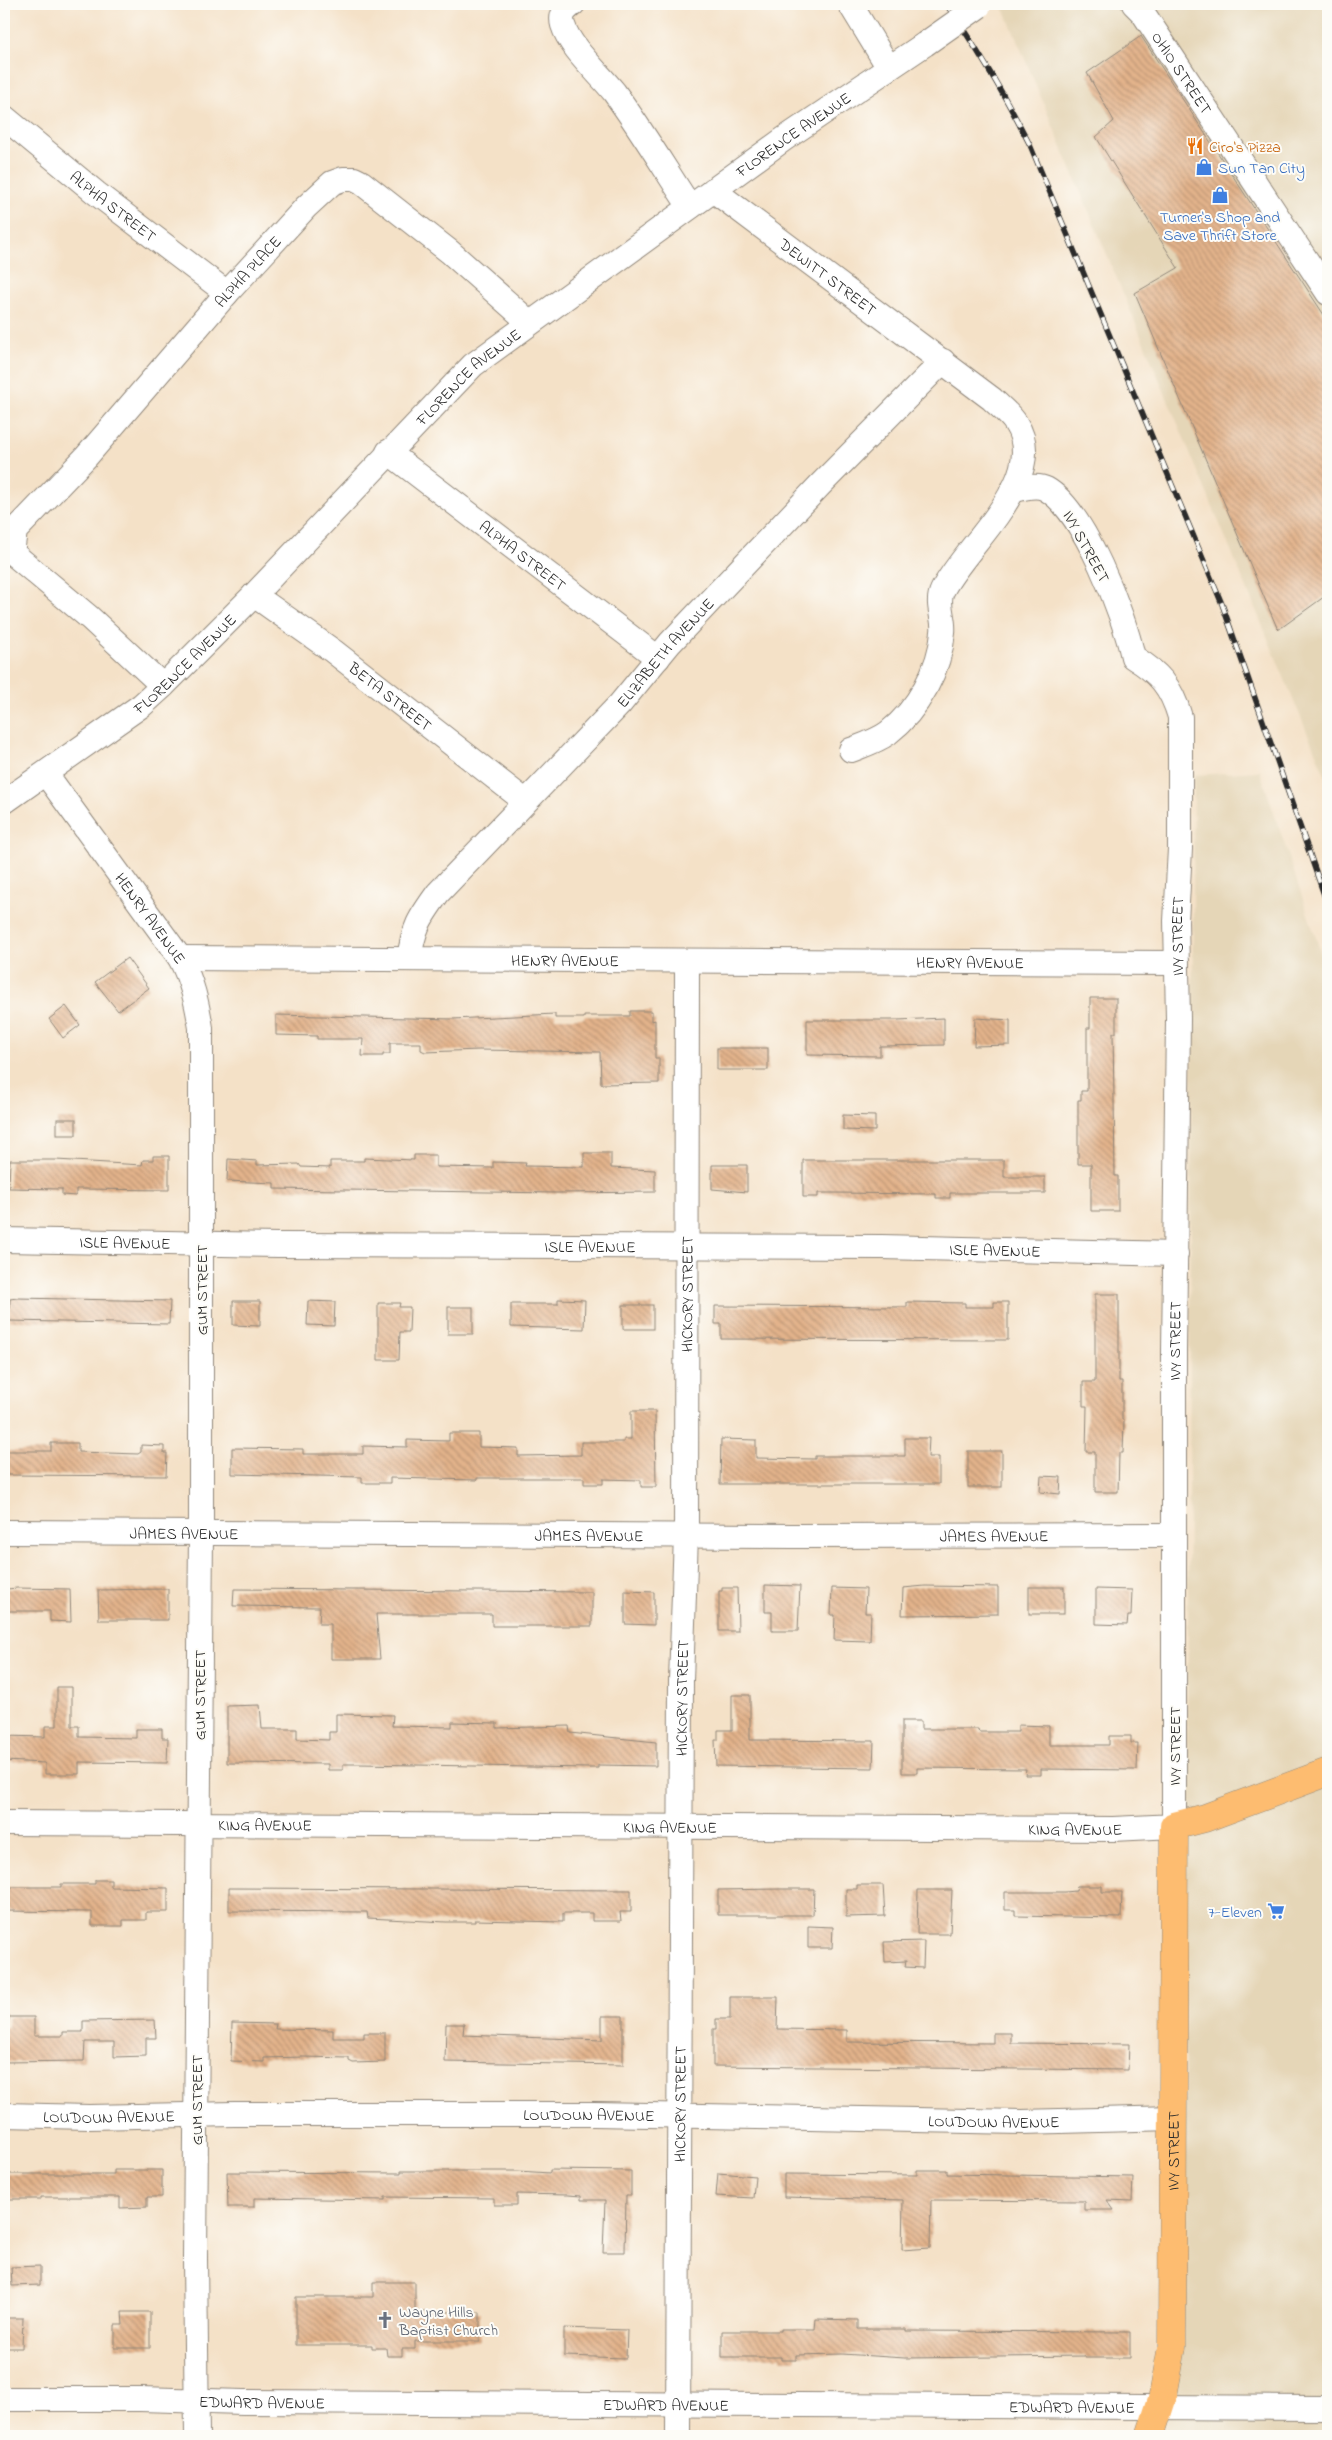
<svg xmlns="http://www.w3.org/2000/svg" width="1332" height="2440" font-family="'Indie Flower',sans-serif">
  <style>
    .built { fill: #e5d6b7 }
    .building { fill: url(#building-back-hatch) }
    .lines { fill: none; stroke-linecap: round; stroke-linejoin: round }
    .minor-casing { stroke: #908679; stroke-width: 26 }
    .major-casing { stroke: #908679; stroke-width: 29 }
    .minor { stroke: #fff; stroke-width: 24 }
    .major { stroke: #fdbc6f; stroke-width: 28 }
    .rail-casing { stroke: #2b2b2b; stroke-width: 5.5 }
    .rail { stroke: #fdfcf7; stroke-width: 4; stroke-dasharray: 11; stroke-linecap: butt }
    .minor-bridge-casing { stroke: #908679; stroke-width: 26; stroke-linecap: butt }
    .minor-bridge { stroke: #fff; stroke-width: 24 }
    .labels { text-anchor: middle; stroke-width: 4; stroke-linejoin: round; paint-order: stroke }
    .street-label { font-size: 16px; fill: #2b2b2b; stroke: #fdfcf7 }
    .food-label { font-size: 16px; fill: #c56008; stroke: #fdfcf7; text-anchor: start }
    .shop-label { font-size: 16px; fill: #366cbe; stroke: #fdfcf7; text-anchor: start }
    .worship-label { font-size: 16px; fill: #5b616d; stroke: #fdfcf7; text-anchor: start }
  </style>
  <defs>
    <pattern id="building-back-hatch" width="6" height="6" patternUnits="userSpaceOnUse" patternTransform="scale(1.25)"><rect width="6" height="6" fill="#e3b38b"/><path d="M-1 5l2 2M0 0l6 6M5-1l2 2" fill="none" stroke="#b89272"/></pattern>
  </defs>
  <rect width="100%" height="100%" fill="#fdfcf7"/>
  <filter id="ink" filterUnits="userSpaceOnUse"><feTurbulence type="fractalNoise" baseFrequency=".02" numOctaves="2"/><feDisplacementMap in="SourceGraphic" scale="10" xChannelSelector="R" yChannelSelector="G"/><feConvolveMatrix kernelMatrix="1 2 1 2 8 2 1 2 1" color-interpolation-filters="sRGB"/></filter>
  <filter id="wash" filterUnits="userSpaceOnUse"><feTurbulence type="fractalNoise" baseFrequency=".0096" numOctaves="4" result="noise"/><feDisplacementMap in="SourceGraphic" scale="20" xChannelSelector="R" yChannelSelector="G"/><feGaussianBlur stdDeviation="1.12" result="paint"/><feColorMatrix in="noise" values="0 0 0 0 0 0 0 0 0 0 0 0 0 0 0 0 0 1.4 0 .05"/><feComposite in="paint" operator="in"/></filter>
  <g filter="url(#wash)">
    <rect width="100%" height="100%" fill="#f4e1c7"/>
    <g class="built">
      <polygon points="1005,4 1328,4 1328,782 1004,9"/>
      <polygon points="1260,771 1328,974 1328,2436 1163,2436 1183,2343 1194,775"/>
    </g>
    <g id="blocks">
      <g class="building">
        <polygon points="1141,36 1328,321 1328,594 1278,630 1135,293 1178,268 1096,137 1114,121 1087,73"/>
        <polygon points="127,958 149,988 118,1011 95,982"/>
        <polygon points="1090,998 1116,998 1116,1033 1113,1033 1114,1100 1115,1176 1118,1176 1118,1211 1091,1211 1091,1164 1078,1164 1078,1100 1081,1100 1081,1091 1087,1091 1087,1028 1090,1028"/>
        <polygon points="66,1006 80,1025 63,1038 49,1019"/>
        <polygon points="630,1011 652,1011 652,1021 655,1020 655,1058 659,1058 659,1083 601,1084 600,1052 479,1050 425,1052 421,1050 421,1043 390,1043 390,1054 383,1054 383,1056 362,1056 363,1039 317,1039 317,1036 276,1035 276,1015 453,1019 555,1014 555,1018 584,1018 584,1016 630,1016"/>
        <polygon points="944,1018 944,1045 880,1046 880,1056 807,1055 807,1020 897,1020"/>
        <polygon points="975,1018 1010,1020 1010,1045 974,1046"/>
        <rect x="717" y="1048" width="51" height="22"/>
        <polygon points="843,1115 875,1116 875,1131 843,1130"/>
        <rect x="57" y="1119" width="19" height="16"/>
        <polygon points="584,1153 611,1153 611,1168 655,1170 655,1192 558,1193 274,1189 274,1183 227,1181 228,1159 257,1161 257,1165 299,1164 301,1167 330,1168 330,1161 364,1161 364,1158 414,1160 414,1155 436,1155 436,1167 493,1168 493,1162 526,1163 525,1166 584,1167"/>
        <polygon points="153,1156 169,1156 169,1190 82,1189 76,1189 76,1196 62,1195 62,1189 9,1188 10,1160 56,1160 142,1165 143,1160 153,1160"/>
        <polygon points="803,1160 1004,1160 1004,1177 1045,1177 1045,1193 950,1193 950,1198 936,1198 936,1194 833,1193 818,1193 818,1197 803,1197"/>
        <polygon points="712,1165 747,1165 747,1192 712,1189"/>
        <polygon points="1095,1294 1119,1294 1119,1381 1122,1381 1122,1420 1124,1420 1123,1453 1119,1453 1118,1492 1095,1492 1095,1452 1086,1452 1087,1406 1083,1406 1083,1382 1095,1382"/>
        <polygon points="17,1298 170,1301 169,1324 9,1321 10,1299"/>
        <polygon points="558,1299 585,1300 584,1329 511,1327 511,1304 558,1304"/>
        <polygon points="233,1301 260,1301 260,1326 233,1325"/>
        <polygon points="308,1301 335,1302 334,1326 307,1325"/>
        <polygon points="907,1302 965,1303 965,1307 994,1307 994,1302 1008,1302 1008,1340 721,1339 721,1324 715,1324 715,1306 907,1307"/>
        <polygon points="378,1303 400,1303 399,1307 410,1307 409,1332 400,1332 399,1360 378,1360"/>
        <rect x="623" y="1305" width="30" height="24"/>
        <rect x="448" y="1307" width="25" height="27"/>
        <polygon points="631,1411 655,1411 656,1487 641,1487 641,1480 603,1479 603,1484 584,1484 584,1478 477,1478 477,1480 390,1478 390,1483 362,1483 362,1477 232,1474 232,1448 303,1449 303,1454 363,1454 363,1446 407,1447 407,1440 449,1441 449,1433 479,1433 479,1447 518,1448 518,1456 581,1455 581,1442 624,1442 624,1439 631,1439"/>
        <polygon points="905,1438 929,1438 928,1457 939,1457 939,1484 720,1484 721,1439 756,1440 756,1458 815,1459 815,1456 905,1456"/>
        <polygon points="51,1443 78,1443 78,1452 138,1454 141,1452 141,1445 164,1446 164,1453 167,1453 166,1476 7,1475 7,1451 51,1451"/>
        <rect x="968" y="1451" width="34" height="36"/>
        <polygon points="1041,1476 1061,1477 1060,1494 1040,1492"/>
        <polygon points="765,1585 800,1586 798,1631 772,1631 772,1612 765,1612"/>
        <polygon points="925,1586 998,1587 998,1614 902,1615 903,1588"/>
        <rect x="1029" y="1587" width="35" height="27"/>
        <polygon points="17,1588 70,1589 71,1622 50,1621 50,1611 7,1611 7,1589"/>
        <polygon points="722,1588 737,1588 738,1631 719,1631 719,1591 722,1591"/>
        <polygon points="832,1588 866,1589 865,1613 871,1613 870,1641 834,1640 835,1615 831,1615"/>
        <polygon points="168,1589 168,1620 99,1620 98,1590"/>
        <polygon points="234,1589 592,1592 592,1626 492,1626 492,1614 376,1614 380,1659 331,1659 331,1624 319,1624 320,1607 233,1606"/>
        <polygon points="1096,1589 1132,1590 1131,1616 1128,1616 1127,1625 1096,1624"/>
        <polygon points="625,1591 654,1592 654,1625 625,1624"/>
        <polygon points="57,1687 72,1687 72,1726 79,1726 79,1737 136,1738 136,1729 162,1729 162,1738 168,1738 167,1763 79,1762 79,1774 45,1774 45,1763 4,1761 4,1736 45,1737 45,1726 57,1726"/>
        <polygon points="732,1695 750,1695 750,1740 874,1741 873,1768 716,1766 715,1740 718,1740 718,1730 732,1730"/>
        <polygon points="260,1705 262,1729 297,1729 297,1739 329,1740 329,1732 336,1732 336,1714 393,1715 392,1726 452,1727 452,1722 497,1723 497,1728 569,1726 570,1733 656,1742 656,1766 598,1765 598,1768 589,1768 359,1764 343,1764 343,1770 328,1770 328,1764 227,1763 227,1706"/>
        <polygon points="902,1721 921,1721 921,1729 978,1729 979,1732 1018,1732 1018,1725 1049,1726 1049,1745 1109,1745 1109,1736 1131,1736 1131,1743 1138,1743 1137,1770 1041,1769 1041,1775 1025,1775 1026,1769 917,1768 917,1773 902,1773"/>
        <polygon points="95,1880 111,1880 111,1887 168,1888 168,1912 146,1912 146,1920 123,1920 123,1926 92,1926 92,1912 4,1911 4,1887 61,1887 61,1884 95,1884"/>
        <polygon points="857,1885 883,1885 885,1916 846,1917 846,1889 857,1889"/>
        <polygon points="1077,1886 1102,1886 1102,1892 1122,1892 1121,1918 1015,1916 1015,1910 1005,1910 1005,1892 1065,1892 1076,1891"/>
        <polygon points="229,1888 631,1890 631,1912 620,1912 621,1921 592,1921 592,1913 563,1913 563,1922 475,1920 475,1922 446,1922 368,1918 367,1912 229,1911"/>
        <polygon points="779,1889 814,1889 813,1915 718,1915 718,1890"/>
        <polygon points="918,1890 952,1890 950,1934 917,1934"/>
        <polygon points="808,1926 833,1927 832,1948 808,1948"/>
        <polygon points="924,1941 923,1968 905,1967 906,1961 885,1962 884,1942"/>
        <polygon points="730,1997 778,1997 777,2029 847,2030 847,2042 993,2043 993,2033 1011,2033 1011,2043 1129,2044 1128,2070 713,2066 713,2029 716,2029 716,2019 730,2019"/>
        <polygon points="602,2016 623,2016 623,2065 445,2062 446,2024 464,2024 463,2035 602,2040"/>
        <polygon points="9,2017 34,2017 34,2036 63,2036 63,2032 83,2032 83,2021 155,2020 156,2038 146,2038 146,2056 114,2057 114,2042 85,2042 84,2061 4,2062 4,2027 8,2027"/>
        <polygon points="232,2023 276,2024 275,2029 333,2030 333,2038 364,2038 364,2033 385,2033 385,2062 353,2063 349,2061 349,2058 303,2057 264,2058 264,2062 231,2061"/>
        <polygon points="114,2170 162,2170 162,2197 147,2197 147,2207 120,2208 120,2197 41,2197 41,2199 6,2199 7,2174 114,2174"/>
        <polygon points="550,2170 631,2171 631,2195 626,2195 625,2252 603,2252 605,2200 581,2200 581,2196 568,2195 517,2194 517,2205 494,2205 494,2198 385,2197 385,2200 254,2198 254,2207 228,2207 227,2172 401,2173 401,2171 518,2171 550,2173"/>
        <polygon points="917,2170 947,2170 947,2174 1133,2177 1132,2201 1107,2200 1114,2210 1084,2210 1084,2201 931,2200 930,2248 902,2250 903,2200 784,2197 784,2174 917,2175"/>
        <polygon points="718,2173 755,2176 753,2198 716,2196"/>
        <polygon points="40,2266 40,2285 12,2286 11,2267"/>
        <polygon points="373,2282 415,2282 415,2312 480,2312 480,2341 415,2341 415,2349 402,2349 402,2356 387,2356 386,2348 372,2348 372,2345 296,2345 296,2297 373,2297"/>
        <polygon points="122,2312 150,2312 150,2348 115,2348 115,2325 123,2325"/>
        <polygon points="4,2318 23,2318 22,2348 4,2348"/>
        <polygon points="816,2319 858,2320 858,2329 906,2329 906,2331 1130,2332 1130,2358 1085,2358 1085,2356 905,2358 842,2354 796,2355 796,2360 781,2360 781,2357 722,2357 722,2331 781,2331 781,2329 815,2329"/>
        <polygon points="564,2328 627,2330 626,2358 564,2356"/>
      </g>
    </g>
  </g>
  <g filter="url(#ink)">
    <use href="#blocks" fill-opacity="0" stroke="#908679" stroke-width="1"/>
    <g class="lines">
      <g class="minor-casing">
        <g id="minor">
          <path d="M573 4C565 10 560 14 563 25 570 48 599 73 614 92 641 129 665 169 690 207"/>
          <polyline points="850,4 889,68"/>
          <path id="s1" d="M1134 4 1143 13 1328 293"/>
          <path id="s2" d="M4 117 96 193 227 293"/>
          <path id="s3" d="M713 190 992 399C1000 407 1011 415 1016 424 1051 478 963 547 942 591 936 604 945 619 943 632 940 669 918 710 888 733 877 741 864 745 851 750"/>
          <path id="s4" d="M388 452 658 658"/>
          <polyline points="4,546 90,618 163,686"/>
          <path id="s5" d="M12 553 15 531 86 457 227 293 306 207 332 183 343 179H354L362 183 450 252 520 314 528 324"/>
          <path id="s6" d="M254 595 333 651 525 801"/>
          <path id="s7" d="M46 774 180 958C192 981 197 1003 201 1028V1533L195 2258 197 2436"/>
          <path id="s8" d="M4 802 142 705 163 686 254 595 473 365 784 139 925 44"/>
          <path id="s9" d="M180 958 1177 963"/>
          <path id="s10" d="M409 959C414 927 419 919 438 893L620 704 670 643 820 485 943 361"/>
          <path id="s11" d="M4 1240 278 1245 882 1247 1176 1254"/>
          <path id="s12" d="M4 1532 793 1536 1174 1535"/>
          <path id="s13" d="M4 1823 1113 1829 1174 1826V1351L1178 1019 1176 921 1180 849V717C1171 686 1159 673 1133 657 1124 615 1084 510 1046 489 1037 484 1022 488 1012 491"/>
          <path id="s14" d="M4 2115 89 2117 234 2114H594L1022 2122 1174 2118"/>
          <path id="s15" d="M4 2399H140L243 2402 1328 2408"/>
          <path id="s16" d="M678 2436 681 1681 686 1535 687 962"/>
        </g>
      </g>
      <g class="major-casing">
        <g id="major">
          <path id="s17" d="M1150 2436 1163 2396 1172 2347 1174 1826 1205 1818 1328 1772"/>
        </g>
      </g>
      <use href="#minor" class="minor"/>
      <use href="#major" class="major"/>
      <g class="rail-casing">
        <path id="rail" d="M946 4C978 49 1005 96 1030 145L1222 604 1328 906"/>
      </g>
      <use href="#rail" class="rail"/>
      <g class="minor-bridge-casing">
        <polyline id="minor-bridge" points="925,44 979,6"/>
      </g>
      <use href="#minor-bridge" class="minor-bridge"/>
    </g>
  </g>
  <defs>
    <g id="restaurant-bare" transform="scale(1.35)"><path d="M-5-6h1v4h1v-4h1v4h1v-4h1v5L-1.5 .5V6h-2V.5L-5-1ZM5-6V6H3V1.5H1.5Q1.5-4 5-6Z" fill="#e8710a" stroke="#fdfcf7" stroke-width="2.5" paint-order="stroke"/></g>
    <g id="shop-bare" transform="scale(1.35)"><path d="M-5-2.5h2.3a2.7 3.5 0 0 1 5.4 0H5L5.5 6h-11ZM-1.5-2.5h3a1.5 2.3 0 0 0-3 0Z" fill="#3f7fe0" stroke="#fdfcf7" stroke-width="2.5" paint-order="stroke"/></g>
    <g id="supermarket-bare" transform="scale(1.35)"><path d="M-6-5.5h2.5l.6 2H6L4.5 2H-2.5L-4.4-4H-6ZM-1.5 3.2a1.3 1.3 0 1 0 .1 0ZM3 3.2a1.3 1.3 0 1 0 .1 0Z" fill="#3f7fe0" stroke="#fdfcf7" stroke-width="2.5" paint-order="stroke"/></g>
    <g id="church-bare" transform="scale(1.35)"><path d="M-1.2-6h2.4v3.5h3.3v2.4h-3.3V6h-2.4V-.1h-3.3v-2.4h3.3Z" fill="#6b7280" stroke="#fdfcf7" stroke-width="2.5" paint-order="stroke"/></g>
  </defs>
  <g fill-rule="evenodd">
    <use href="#restaurant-bare" x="1195" y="146"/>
    <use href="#shop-bare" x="1204" y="167"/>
    <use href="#shop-bare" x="1220" y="195"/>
    <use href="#supermarket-bare" x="1276" y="1911"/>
    <use href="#church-bare" x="385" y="2320"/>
  </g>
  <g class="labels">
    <g class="street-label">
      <text dy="6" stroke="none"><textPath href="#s1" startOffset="84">OHIO STREET</textPath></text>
      <text dy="6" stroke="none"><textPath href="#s8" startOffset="1038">FLORENCE AVENUE</textPath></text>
      <text dy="6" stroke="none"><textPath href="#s2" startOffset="141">ALPHA STREET</textPath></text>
      <text dy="6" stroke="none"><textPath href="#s5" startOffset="371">ALPHA PLACE</textPath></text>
      <text dy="6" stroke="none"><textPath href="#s3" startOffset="144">DEWITT STREET</textPath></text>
      <text dy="6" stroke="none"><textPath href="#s8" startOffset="632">FLORENCE AVENUE</textPath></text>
      <text transform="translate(1087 546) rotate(61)" y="6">IVY STREET</text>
      <text dy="6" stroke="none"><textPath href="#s4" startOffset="170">ALPHA STREET</textPath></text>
      <text dy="6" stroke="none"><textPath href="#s10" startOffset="404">ELIZABETH AVENUE</textPath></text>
      <text dy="6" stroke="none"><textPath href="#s8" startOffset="228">FLORENCE AVENUE</textPath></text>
      <text dy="6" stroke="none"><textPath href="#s6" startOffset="170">BETA STREET</textPath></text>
      <text dy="6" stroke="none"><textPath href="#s7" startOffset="178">HENRY AVENUE</textPath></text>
      <text dy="6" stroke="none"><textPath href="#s13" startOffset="2060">IVY STREET</textPath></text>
      <text dy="6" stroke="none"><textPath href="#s9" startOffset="385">HENRY AVENUE</textPath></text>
      <text dy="6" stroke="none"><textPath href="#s9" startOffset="790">HENRY AVENUE</textPath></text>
      <text dy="6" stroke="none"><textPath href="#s11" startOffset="121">ISLE AVENUE</textPath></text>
      <text dy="6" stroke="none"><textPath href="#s11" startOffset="586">ISLE AVENUE</textPath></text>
      <text dy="6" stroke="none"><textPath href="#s11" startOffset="991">ISLE AVENUE</textPath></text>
      <text transform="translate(201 1290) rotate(-90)" y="6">GUM STREET</text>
      <text dy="6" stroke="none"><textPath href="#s16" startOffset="1142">HICKORY STREET</textPath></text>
      <text dy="6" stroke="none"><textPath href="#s13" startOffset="1655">IVY STREET</textPath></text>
      <text dy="6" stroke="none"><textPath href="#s12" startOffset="180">JAMES AVENUE</textPath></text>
      <text dy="6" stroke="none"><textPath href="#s12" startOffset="585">JAMES AVENUE</textPath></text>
      <text dy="6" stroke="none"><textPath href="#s12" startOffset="990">JAMES AVENUE</textPath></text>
      <text transform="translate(199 1695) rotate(-90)" y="6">GUM STREET</text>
      <text dy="6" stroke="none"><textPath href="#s16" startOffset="738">HICKORY STREET</textPath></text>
      <text transform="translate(1174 1746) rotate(-90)" y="6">IVY STREET</text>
      <text dy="6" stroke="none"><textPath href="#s13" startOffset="261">KING AVENUE</textPath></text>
      <text dy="6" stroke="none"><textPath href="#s13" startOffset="666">KING AVENUE</textPath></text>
      <text dy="6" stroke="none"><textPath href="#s13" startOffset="1071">KING AVENUE</textPath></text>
      <text transform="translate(196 2100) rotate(-90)" y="6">GUM STREET</text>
      <text dy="6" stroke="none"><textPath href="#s16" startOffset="332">HICKORY STREET</textPath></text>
      <text dy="6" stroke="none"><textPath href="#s14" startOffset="105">LOUDOUN AVENUE</textPath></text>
      <text dy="6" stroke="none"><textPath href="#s14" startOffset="585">LOUDOUN AVENUE</textPath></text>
      <text dy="6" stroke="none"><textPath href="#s14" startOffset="990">LOUDOUN AVENUE</textPath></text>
      <text dy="6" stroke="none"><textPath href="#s17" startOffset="288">IVY STREET</textPath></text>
      <text dy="6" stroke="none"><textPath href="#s15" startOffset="258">EDWARD AVENUE</textPath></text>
      <text dy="6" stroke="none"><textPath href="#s15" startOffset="662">EDWARD AVENUE</textPath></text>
      <text dy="6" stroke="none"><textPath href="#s15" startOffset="1068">EDWARD AVENUE</textPath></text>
    </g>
    <g class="food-label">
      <text x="1209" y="152">Ciro's Pizza</text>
    </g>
    <g class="shop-label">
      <text x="1218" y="173">Sun Tan City</text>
      <text x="1220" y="222" text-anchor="middle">Turner's Shop and<tspan x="1220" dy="18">Save Thrift Store</tspan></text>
      <text x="1262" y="1917" text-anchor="end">7-Eleven</text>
    </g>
    <g class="worship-label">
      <text x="399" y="2317">Wayne Hills<tspan x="399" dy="18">Baptist Church</tspan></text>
    </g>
  </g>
  <rect width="1332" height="2440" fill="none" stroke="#fdfcf7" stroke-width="20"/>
</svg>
